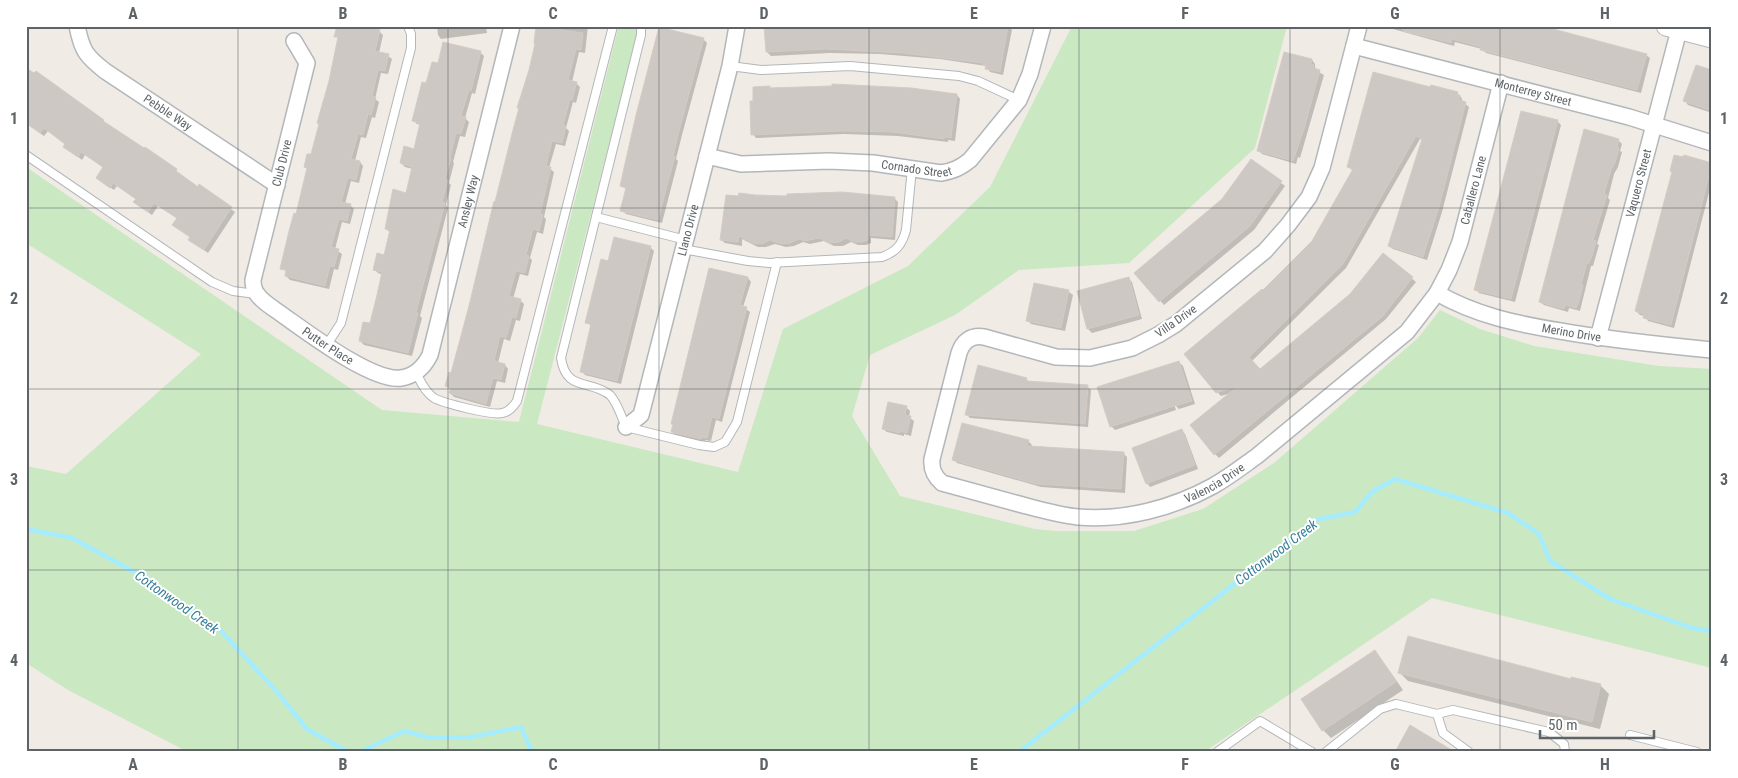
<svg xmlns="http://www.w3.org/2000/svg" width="1738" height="778" font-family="'Roboto Condensed',sans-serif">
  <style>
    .green { fill: #cae8c1 }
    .shadow { fill: #0003 }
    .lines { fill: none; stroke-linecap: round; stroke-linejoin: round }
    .stream { stroke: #a6ecff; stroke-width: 4.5 }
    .building { fill: #cdc8c4; stroke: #d5cbc3 }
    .service-casing { stroke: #b3b7ba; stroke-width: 10 }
    .minor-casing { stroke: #b3b7ba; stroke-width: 18 }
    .tertiary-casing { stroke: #b3b7ba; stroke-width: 21 }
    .service { stroke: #fff; stroke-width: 8 }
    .minor { stroke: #fff; stroke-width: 15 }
    .tertiary { stroke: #fff; stroke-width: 19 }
    .grid { fill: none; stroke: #5d6366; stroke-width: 1; stroke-opacity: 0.55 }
    .labels { text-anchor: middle; stroke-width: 4; stroke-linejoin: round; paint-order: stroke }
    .street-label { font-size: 12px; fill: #5d6366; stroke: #fff }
    .water-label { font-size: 14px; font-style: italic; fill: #377e9a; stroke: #fff }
    .neatline { fill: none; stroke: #5d6366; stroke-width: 2 }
    .grid-label { font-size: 16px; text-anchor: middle; font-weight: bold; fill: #5d6366 }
  </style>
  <rect width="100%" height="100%" fill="#f0ebe5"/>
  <polygon class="green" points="617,26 637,26 638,31 537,424 738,472 783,329 908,266 990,187 1072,26 1287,26 1255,148 1129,263 1019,270 955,315 870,355 852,416 900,496 1035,529 1056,531 1134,531 1203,509 1274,463 1418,338 1440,310 1480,329 1534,346 1659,366 1712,369 1712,668 1432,598 1204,752 188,752 68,690 26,663 26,466 66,474 201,354 26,243 26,167 382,410 519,422 618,29"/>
  <g class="shadow">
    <polygon points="338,26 372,26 372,29 379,31 383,35 379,53 388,56 392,59 388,74 381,73 375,99 379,102 375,118 372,117 366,138 361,137 355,161 360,162 363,166 359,183 351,181 345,204 350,205 354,209 350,224 342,222 335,249 342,254 338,270 334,269 329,289 290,280 286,276 287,272 282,268 308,169 305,167 311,156 324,108 339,39 336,36"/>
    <polygon points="437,26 486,26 487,33 441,39 438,35"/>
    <polygon points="537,26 588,26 585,53 579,52 572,82 576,83 580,87 576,103 573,102 566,128 569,131 565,146 556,144 549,168 554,172 544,217 546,219 543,234 537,232 530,258 532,260 528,276 520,274 513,299 520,300 524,304 520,321 516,320 510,341 504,339 498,363 505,365 508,369 505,383 497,381 490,407 454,397 450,393 451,390 446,386 452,374 524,93 536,44"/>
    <polygon points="765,26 1008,26 1012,30 1003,75 990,72 986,66 940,59 880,54 830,53 771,56 767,52"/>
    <polygon points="1390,26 1536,26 1646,55 1650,58 1641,93 1486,53 1482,49 1455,42 1454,46 1393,29"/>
    <polygon points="703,39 707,43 682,135 676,159 678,161 662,223 626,214 622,210 627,190 622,186"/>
    <polygon points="480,52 484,56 475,94 472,93 465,118 469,122 465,137 460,136 453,162 454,163 449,183 451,185 446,205 448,208 420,316 422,318 412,356 364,345 360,341 371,325 383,275 378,273 374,269 385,257 391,233 386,229 406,194 413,169 405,167 401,163 415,150 421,125 417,124 413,120 427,84 439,65"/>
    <polygon points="1312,60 1315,64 1315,67 1317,71 1324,75 1300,158 1298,157 1296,164 1262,154 1258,150"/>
    <polygon points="26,69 235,212 208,253 190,240 191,238 178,219 158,206 152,215 139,206 135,202 137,200 117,186 114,190 101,181 104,168 85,155 82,160 65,147 66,144 48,131 44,136 27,124 26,126"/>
    <polygon points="1712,72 1712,113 1688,105 1685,101"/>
    <polygon points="1431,89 1457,93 1461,97 1463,102 1469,107 1442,212 1427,260 1393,249 1389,246 1423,140 1420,139 1346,268 1252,361 1260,370 1351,295 1383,255 1416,282 1386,319 1219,458 1215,454 1231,393 1221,396 1217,392 1263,292 1313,242 1353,171 1349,167"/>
    <polygon points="771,90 957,95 960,99 955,141 948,140 948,142 898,136 844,134 756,138 753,134 754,102"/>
    <polygon points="1557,121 1561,125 1515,302 1479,293 1476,289"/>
    <polygon points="1618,140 1622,144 1620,151 1622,152 1618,167 1614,174 1608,198 1610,200 1597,244 1599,245 1593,266 1591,266 1580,311 1569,308 1568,312 1544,305 1540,302"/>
    <polygon points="1252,161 1285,186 1254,230 1164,305 1136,273 1223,200"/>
    <polygon points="1712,164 1712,181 1674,328 1648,321 1645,316 1640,315 1636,311"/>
    <polygon points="755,196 894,198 898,202 895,240 871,238 871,243 866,245 858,245 851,242 843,246 834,246 824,241 810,244 803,242 794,246 786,247 775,244 766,247 758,247 742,239 742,246 725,243 721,240"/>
    <polygon points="650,247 654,251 621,384 585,375 582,371 591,326 587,322 609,262"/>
    <polygon points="748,278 751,282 743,307 750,312 722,422 716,420 711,441 705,440 705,442 676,436 672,432 674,425 672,423"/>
    <polygon points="1128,278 1132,282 1142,319 1092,333 1088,329 1078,292"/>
    <polygon points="1035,284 1069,292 1073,295 1065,331 1031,324 1028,320"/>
    <polygon points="1179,362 1183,366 1195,404 1179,409 1174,404 1176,410 1115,430 1111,426"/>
    <polygon points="1026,379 1029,382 1087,387 1091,390 1088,427 970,418 966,414"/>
    <polygon points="906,407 910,411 909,417 914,421 911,436 904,434 904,436 887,432 883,429"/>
    <polygon points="1182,430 1185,434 1198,469 1150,487 1147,483"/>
    <polygon points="1028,441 1032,445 1031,447 1123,453 1127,457 1125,493 1041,487 957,463 953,459"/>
    <polygon points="1375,652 1382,660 1403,690 1331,738 1323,730"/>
    <polygon points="1400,673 1572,680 1601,686 1609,694 1600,729 1408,681"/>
  </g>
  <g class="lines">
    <g class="stream">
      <polyline points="26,529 72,538 140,575 222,632 277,692 307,729 348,752"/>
      <polyline points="360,752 404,731 430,738 471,737 521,727 532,752"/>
      <polyline points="1019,752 1219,596 1315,520 1355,512 1372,492 1395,479 1508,513 1539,534 1550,561 1610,599 1692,628 1712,631"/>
    </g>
  </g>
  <g class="building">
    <polygon points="337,26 364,26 380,30 375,51 389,54 385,71 378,70 372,96 376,97 371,115 368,114 363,135 358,134 351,159 360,161 356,180 348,178 341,202 351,204 347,221 339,219 331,247 339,249 334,267 330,266 325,286 285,276 286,270 280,269 289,231 294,213 296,214 307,168 304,167 307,154 311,154 319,124 317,123 329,81 338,37 334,37"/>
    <polygon points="536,26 583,33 581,50 576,49 568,80 577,82 572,100 570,99 563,125 566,126 562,143 552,141 546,166 551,167 540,214 543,215 539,231 533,229 526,255 529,256 525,273 516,271 509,296 521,299 516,318 512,317 506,338 500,336 494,361 505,364 501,380 493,378 486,404 449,393 451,388 445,386 449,372 451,373 469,306 494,201 495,202 513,130 519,108 517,108 529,70 535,44 534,43"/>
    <polygon points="764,26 1008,26 1000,72 985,69 986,65 982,64 983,63 903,53 826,49 766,52"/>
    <polygon points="1403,26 1542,26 1647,54 1637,90 1480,50 1481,47 1452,39 1451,43 1403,31"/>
    <polygon points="659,27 704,38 679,131 673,156 675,156 658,220 620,211 626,188 620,186 636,115"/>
    <polygon points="443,42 481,51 471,91 469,90 461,116 466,117 461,134 456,133 450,158 451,158 445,179 448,180 442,202 445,203 416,312 418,313 408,353 359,341 363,322 370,323 377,295 382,272 373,270 377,253 384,255 390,230 385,229 393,189 406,193 412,167 400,163 404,146 414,149 420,123 412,121 422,82 426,83 432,62 438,63"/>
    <polygon points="1284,52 1312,59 1311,64 1314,65 1313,68 1320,70 1304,129 1293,161 1257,151"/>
    <polygon points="1696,65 1712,70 1712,111 1683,101"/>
    <polygon points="26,68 34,73 36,71 104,120 103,121 144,148 145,147 177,169 176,171 198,187 199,184 232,207 204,250 188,240 190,237 172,225 177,218 154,203 148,212 133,202 136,199 113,183 110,188 96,178 103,167 81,152 78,157 63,147 65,144 44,128 40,133 26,123"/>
    <polygon points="1373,72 1430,87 1431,85 1458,92 1457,95 1460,95 1459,100 1466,102 1439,207 1423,257 1388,246 1422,139 1416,136 1343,264 1249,357 1260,369 1350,294 1383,253 1413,277 1383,316 1214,455 1190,425 1238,386 1216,393 1184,354 1262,289 1263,290 1312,241 1353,169 1347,167"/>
    <polygon points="832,84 911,88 957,94 951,138 945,137 944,139 893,132 840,131 751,135 750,101 753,101 753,87 770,86 770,88 832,86"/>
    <polygon points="1521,111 1558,120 1511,299 1474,290"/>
    <polygon points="1584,129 1619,139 1617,147 1619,148 1615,163 1611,170 1604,194 1607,195 1593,240 1596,241 1592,256 1589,263 1587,263 1581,285 1583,285 1579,301 1576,308 1565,305 1564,309 1539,302"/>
    <polygon points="1674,155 1683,157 1684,155 1712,163 1712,164 1671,325 1643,318 1644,314 1635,311 1672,172 1670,171"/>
    <polygon points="1251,159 1282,181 1250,226 1159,302 1134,273 1222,199"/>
    <polygon points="842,192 895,197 892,237 868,235 868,240 862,242 854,242 846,238 839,242 829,243 819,238 805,241 799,239 790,243 781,244 770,240 762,244 753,243 739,236 738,242 720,240 726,195 738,196 739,193 755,195 787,196 787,194"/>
    <polygon points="614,237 651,246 617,381 580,372 591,324 585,323 601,259 608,261"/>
    <polygon points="709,268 748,277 740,305 747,307 719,419 712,417 707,438 702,437 701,439 671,432 673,424 671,424"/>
    <polygon points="1129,277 1139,315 1087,329 1077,291"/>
    <polygon points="1034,283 1069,290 1061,328 1026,321"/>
    <polygon points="1179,361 1192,401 1174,406 1173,404 1174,406 1110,427 1097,387"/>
    <polygon points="978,365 1027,378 1026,381 1088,385 1085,424 965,415"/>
    <polygon points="888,402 907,406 905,415 911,416 907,433 900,431 900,433 882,429"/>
    <polygon points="962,423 1029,440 1027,445 1029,446 1124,452 1121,489 1036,484 952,460"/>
    <polygon points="1182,429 1195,465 1146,484 1132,448"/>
    <polygon points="1408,636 1571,679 1571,677 1601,684 1592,722 1398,673"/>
    <polygon points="1375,650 1396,682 1322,731 1301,699"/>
    <polygon points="1410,725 1455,752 1395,752"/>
  </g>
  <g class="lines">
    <g class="service-casing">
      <g id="service">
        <path d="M641 26V35L561 358C566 392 590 379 610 395 617 402 622 418 626 427L699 445 714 447 725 442 737 422 777 262"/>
        <polyline points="730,66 761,70 850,66 959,76 978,81 1019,100"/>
        <polyline points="26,155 212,282 233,291 256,294"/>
        <polyline points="596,217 686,240"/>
        <path d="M683 249 748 261 769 263 882 257C896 252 902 245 906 230L912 168"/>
        <polyline points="326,346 341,323 411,48 411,34 408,26"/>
        <path d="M416 373C421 382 425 392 434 398 443 403 493 416 502 413 509 412 513 407 517 401L613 26"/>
        <polyline points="1437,714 1443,733 1469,752"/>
        <polyline points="1630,735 1697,752"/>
        <polyline points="1217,752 1260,721 1312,752"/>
        <polyline points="1326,752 1380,709 1396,704 1437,714 1453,710 1549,732 1564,744 1565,752"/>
      </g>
    </g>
    <g class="minor-casing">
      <g id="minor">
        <path id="s1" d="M77 26C82 51 86 56 105 71L277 185"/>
        <path id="s2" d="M1359 26 1322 168 1309 197 1288 225 1265 251 1176 324 1158 335 1132 348 1090 358 1056 357 984 337C971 335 963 341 959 353L932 459C931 469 934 476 942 483 967 490 993 497 1019 504 1038 509 1058 515 1078 517 1124 521 1173 508 1213 486 1229 477 1243 466 1257 456L1407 332 1437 293 1449 270 1460 242 1501 83"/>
        <path id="s3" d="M294 41 307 63 253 280C253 285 254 290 257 294 263 303 275 309 284 316 308 333 373 382 401 378 415 376 424 367 430 355L512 26"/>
        <path id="s4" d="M1354 46 1629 117 1712 143"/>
        <path id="s5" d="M707 156 741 164 829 161 873 163 941 173C953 171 960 168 970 160L1019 100 1030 74 1043 26"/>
        <path id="s6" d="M1437 293C1475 315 1517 324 1560 331 1610 340 1661 345 1712 350"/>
        <path id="s7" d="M1598 338 1679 30"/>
        <path id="s8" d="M626 427 641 415 730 66 737 26"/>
      </g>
    </g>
    <g class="tertiary-casing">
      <polyline id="tertiary" points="1666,26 1712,38"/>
    </g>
    <use href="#service" class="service"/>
    <use href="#minor" class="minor"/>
    <use href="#tertiary" class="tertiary"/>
  </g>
  <path class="grid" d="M238 26V752M448 26V752M659 26V752M869 26V752M1079 26V752M1290 26V752M1500 26V752M26 208H1712M26 389H1712M26 570H1712"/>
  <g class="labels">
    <g class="street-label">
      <text dy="4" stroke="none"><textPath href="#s4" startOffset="185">Monterrey Street</textPath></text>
      <text dy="4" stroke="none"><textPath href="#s1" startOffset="130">Pebble Way</textPath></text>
      <text transform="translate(282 163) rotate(-76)" y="4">Club Drive</text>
      <text dy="4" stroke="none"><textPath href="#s5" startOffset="211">Cornado Street</textPath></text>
      <text dy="4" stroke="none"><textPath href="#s7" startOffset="160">Vaquero Street</textPath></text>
      <text dy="4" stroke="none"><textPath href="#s2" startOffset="1422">Caballero Lane</textPath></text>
      <text dy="4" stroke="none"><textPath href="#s3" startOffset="630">Ansley Way</textPath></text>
      <text dy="4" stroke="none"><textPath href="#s8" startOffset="210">Llano Drive</textPath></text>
      <text transform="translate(1176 321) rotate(-35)" y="4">Villa Drive</text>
      <text dy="4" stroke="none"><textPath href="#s6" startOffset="141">Merino Drive</textPath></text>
      <text dy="4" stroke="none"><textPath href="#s3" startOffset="352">Putter Place</textPath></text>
      <text dy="4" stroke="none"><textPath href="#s2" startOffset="1018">Valencia Drive</textPath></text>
    </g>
    <g class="water-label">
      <text transform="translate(1276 552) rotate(-37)" y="5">Cottonwood Creek</text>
      <text transform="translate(177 602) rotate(35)" y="5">Cottonwood Creek</text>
    </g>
  </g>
  <rect width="1738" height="778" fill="none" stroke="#ffffff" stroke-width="55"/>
  <path d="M1540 730v8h114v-8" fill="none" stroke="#5d6366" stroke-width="2.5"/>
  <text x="1548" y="730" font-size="15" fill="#5d6366" stroke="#ffffff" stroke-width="4" paint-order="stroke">50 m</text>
  <rect x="28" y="28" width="1682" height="722" class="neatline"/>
  <g class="grid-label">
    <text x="133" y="19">A</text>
    <text x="343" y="19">B</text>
    <text x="553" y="19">C</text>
    <text x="764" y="19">D</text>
    <text x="974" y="19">E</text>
    <text x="1185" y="19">F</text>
    <text x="1395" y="19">G</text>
    <text x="1605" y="19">H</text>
    <text x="14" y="124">1</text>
    <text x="1724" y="124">1</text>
    <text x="14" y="304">2</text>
    <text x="1724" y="304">2</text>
    <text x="14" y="485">3</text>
    <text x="1724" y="485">3</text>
    <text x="14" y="666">4</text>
    <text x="1724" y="666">4</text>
    <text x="133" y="770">A</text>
    <text x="343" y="770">B</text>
    <text x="553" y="770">C</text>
    <text x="764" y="770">D</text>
    <text x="974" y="770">E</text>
    <text x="1185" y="770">F</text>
    <text x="1395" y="770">G</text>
    <text x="1605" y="770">H</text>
  </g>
</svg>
